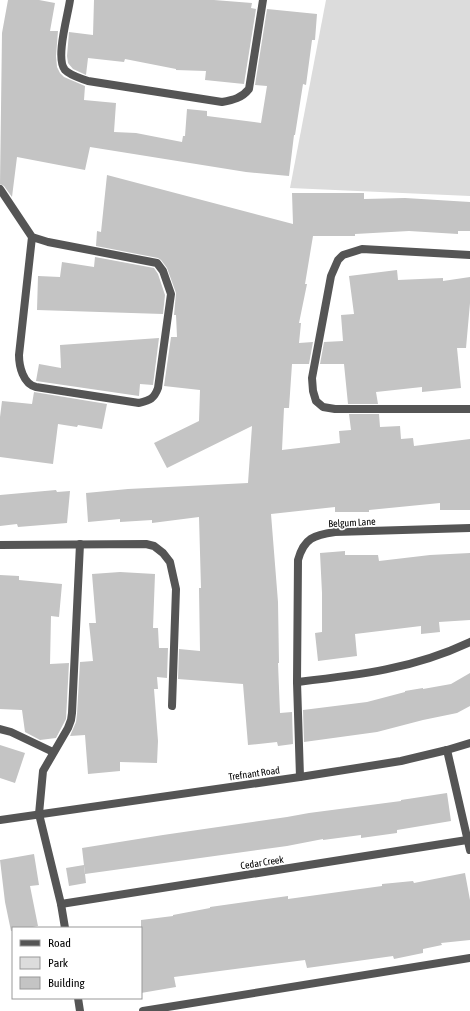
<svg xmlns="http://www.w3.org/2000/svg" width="470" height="1011" font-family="'Asap Condensed',sans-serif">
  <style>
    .green { fill: #dcdcdc }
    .building { fill: #c4c4c4 }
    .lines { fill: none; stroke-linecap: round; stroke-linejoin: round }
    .street { stroke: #555; stroke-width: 8 }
    .labels { text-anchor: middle; stroke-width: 3.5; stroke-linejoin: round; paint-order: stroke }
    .street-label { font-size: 10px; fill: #000; stroke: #fff }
  </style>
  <rect width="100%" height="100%" fill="#fff"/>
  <polygon class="green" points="326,0 470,0 470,196 290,188"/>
  <g class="building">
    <polygon points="8,0 39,0 55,3 50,31 58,31 56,56 57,67 60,73 64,77 85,86 84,100 116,103 114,132 136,133 182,142 183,136 185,136 187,109 207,111 207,116 261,123 267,86 255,85 267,9 317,14 315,40 312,40 306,85 303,84 295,135 294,135 289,176 246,172 90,147 85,170 17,157 12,197 4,186 0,184 2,33"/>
    <polygon points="94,0 214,0 252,3 251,8 256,9 244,84 205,80 206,71 176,70 176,69 125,59 124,62 88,58 86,75 73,69 68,63 67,56 69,32 93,35"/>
    <polygon points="107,175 293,224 292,193 364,193 364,199 405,198 470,202 470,231 458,231 458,234 409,231 355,234 355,236 313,236 305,284 307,284 299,323 301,323 299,343 313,342 309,364 292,364 289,408 284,408 282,450 340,443 339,431 351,430 349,414 379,414 380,427 400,426 401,439 413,438 414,446 470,439 470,510 440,510 440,503 369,510 369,512 335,512 335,507 271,514 278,602 279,663 278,663 280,713 292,712 293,744 278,746 277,742 248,745 243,684 178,679 179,649 200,651 199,588 201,588 199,517 152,523 152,520 120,522 120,519 88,522 86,493 128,489 248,483 252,426 167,468 154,443 199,421 200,390 164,386 171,337 177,337 176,315 174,315 176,293 167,268 161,260 158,258 96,246 97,231 101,232"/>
    <polygon points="95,257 154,268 158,274 165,295 163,314 37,310 38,276 60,277 62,262 94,267"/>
    <polygon points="397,270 398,280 443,278 443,281 470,277 470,303 466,348 457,348 461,388 422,392 422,387 376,392 378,404 348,404 344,364 320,364 324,342 343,341 341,315 354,314 349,276"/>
    <polygon points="159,338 153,385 140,384 139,396 36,381 39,364 61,368 60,345"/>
    <polygon points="34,392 107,404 102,429 78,425 77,427 58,424 53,464 0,457 0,417 2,401 32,404"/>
    <polygon points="56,490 57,492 70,491 67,523 18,527 17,524 0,526 0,495"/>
    <polygon points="345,551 345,555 378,555 379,561 430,555 470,553 470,620 439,622 440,632 421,634 421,626 355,634 357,656 318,661 315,633 322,632 322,593 320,553"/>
    <polygon points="120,572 155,574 153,628 158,628 159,648 168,648 167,678 157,677 158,689 154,689 158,741 157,763 120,762 120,771 88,774 85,735 70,736 76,722 77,714 80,662 93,661 89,623 96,623 92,574"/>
    <polygon points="0,575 19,576 19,580 62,584 59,617 51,616 50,664 69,663 66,719 56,738 40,740 25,732 22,710 0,709"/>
    <polygon points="470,673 470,706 457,713 423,720 377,732 304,742 303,710 367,702 405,692 405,691 423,688 423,689 451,684"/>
    <polygon points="0,745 25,753 15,783 0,778"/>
    <polygon points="447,793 451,821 397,830 397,833 361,838 361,835 323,840 323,839 287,846 85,874 82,848 163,835 287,817 309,813 401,801 401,800"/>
    <polygon points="34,854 39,885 30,886 38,926 27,928 13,928 13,931 11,931 5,902 0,860"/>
    <polygon points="84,865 86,883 69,886 66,868"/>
    <polygon points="465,873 470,900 470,940 441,943 442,945 423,949 423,953 394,959 393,956 307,968 305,960 174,977 176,987 141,993 141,920 173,916 173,915 210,908 210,907 288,896 288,899 382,886 382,884 413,881 414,883"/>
  </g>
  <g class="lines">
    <g class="street">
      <path d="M70 0C68 15 55 59 65 70 71 76 80 78 88 81L222 102C233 100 242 98 249 89L263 0"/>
      <path d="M0 189 32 237 19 355C19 366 23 384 36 387L139 403C150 400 154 399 158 388L171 294 163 271 157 263 48 242 32 237"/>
      <polyline points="470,255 362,249 343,255 338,260 331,276 312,378 313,391 316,401 323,407 335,409 470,409"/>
      <polyline points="0,545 146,544 154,546 163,553 170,562 176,589 172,706"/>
      <path d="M297 682C359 675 413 669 470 642"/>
      <polyline points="0,729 11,732 53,752"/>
      <polyline points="447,750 470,850"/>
      <path d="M300 777 297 682 298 560C304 538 314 535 335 532L470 528"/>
      <polyline points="0,820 300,777 401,761 447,750 470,743"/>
      <polyline points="61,904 467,840"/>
      <polyline points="65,928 61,904 39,814 43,771 68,728 71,720 72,713 80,544"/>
      <polyline points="78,998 80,1011"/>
      <polyline points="143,1011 470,958"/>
    </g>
  </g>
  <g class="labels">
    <g class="street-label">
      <text transform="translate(352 522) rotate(-3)" y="4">Belgum Lane</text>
      <text transform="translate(254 773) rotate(-8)" y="4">Trefnant Road</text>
      <text transform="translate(262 862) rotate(-9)" y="4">Cedar Creek</text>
    </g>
  </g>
  <rect x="12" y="927" width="130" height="72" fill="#ffffff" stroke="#999999"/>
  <rect x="20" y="940" width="20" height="6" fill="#555555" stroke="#999999"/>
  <text x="48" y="947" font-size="12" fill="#000000">Road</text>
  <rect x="20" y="957" width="20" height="12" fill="#dcdcdc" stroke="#999999"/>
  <text x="48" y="967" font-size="12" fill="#000000">Park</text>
  <rect x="20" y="977" width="20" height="12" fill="#c4c4c4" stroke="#999999"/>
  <text x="48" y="987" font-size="12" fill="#000000">Building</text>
</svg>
